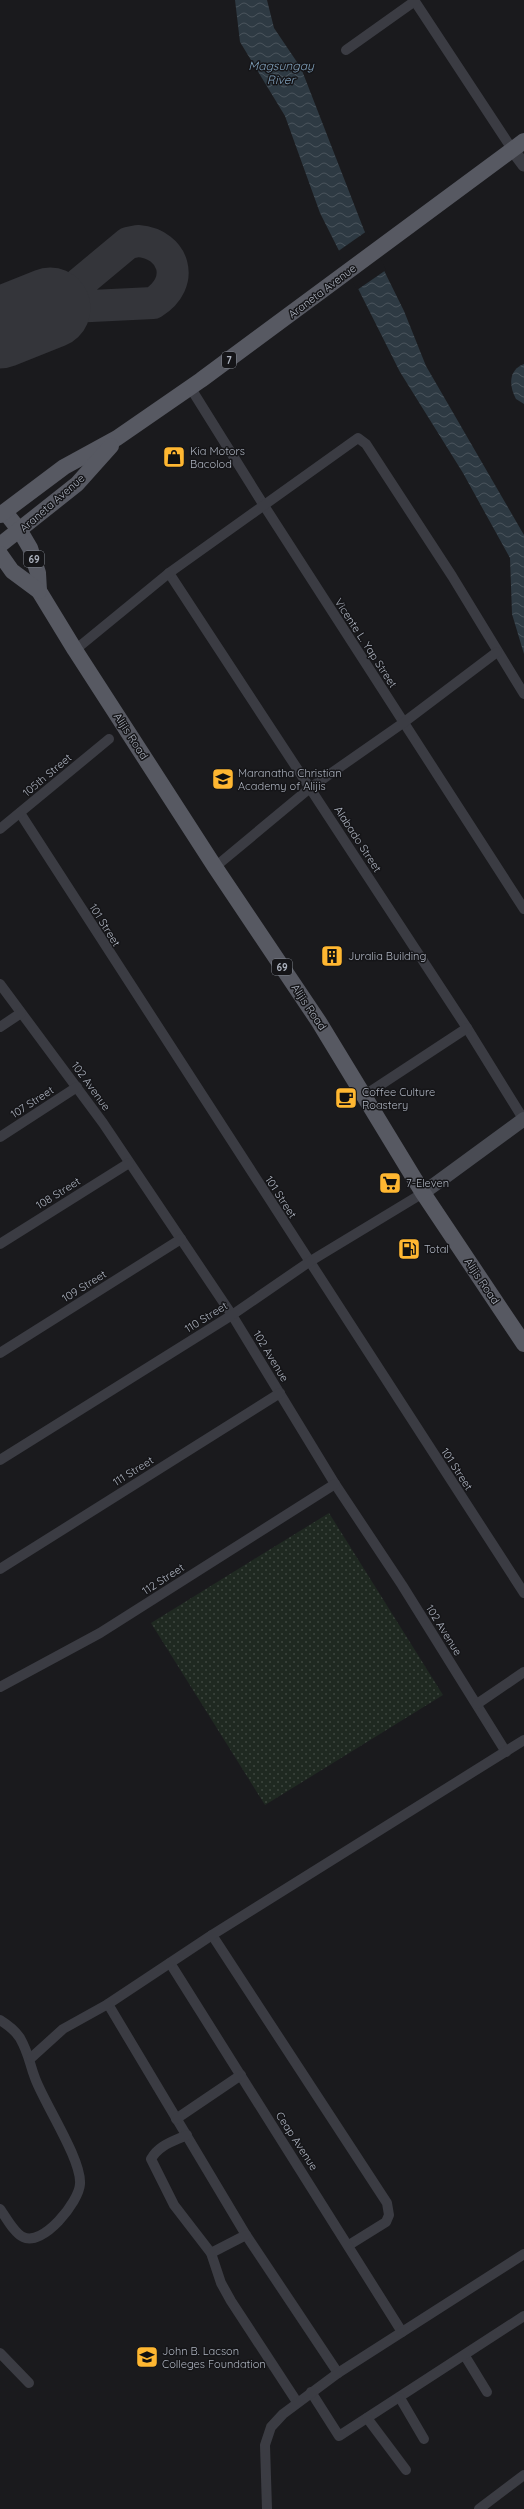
<svg xmlns="http://www.w3.org/2000/svg" width="524" height="2509" font-family="Quicksand,sans-serif">
  <style>
    .grass { fill: url(#grass-dots) }
    .water { fill: url(#water-waves) }
    .pier { fill: #1a1a1d }
    .lines { fill: none; stroke-linecap: round; stroke-linejoin: round }
    .taxiway { stroke: #34353a; stroke-width: 32 }
    .runway { stroke: #34353a; stroke-width: 81 }
    .minor { stroke: #3b3c43; stroke-width: 10 }
    .tertiary { stroke: #3b3c43; stroke-width: 13 }
    .secondary { stroke: #494b53; stroke-width: 14 }
    .primary { stroke: #575962; stroke-width: 16 }
    .labels { text-anchor: middle; stroke-width: 3; stroke-linejoin: round; paint-order: stroke }
    .shield { fill: #151518; stroke: #7f838c; stroke-width: 1 }
    .shield-label { font-size: 10px; font-weight: bold; fill: #acb2be }
    .street-label { font-size: 11px; fill: #acb2be; stroke: #151518 }
    .poi-label { font-size: 11px; fill: #acb2be; stroke: #151518; text-anchor: start }
    .water-label { font-size: 12px; font-style: italic; fill: #80a1bb; stroke: #151518 }
  </style>
  <defs>
    <pattern id="grass-dots" width="8" height="8" patternUnits="userSpaceOnUse"><rect width="8" height="8" fill="#1f2921"/><path d="M2 2h.1M6 6h.1" fill="none" stroke="#3d463f" stroke-width="1.8" stroke-linecap="round"/></pattern>
    <pattern id="water-waves" width="16" height="10" patternUnits="userSpaceOnUse"><rect width="16" height="10" fill="#2e3a43"/><path d="M0 5q4-4 8 0t8 0" fill="none" stroke="#4a545c"/></pattern>
  </defs>
  <rect width="100%" height="100%" fill="#1a1a1d"/>
  <polygon class="grass" points="329,1513 443,1695 265,1805 151,1623"/>
  <g class="water">
    <polygon points="235,0 267,0 274,28 301,68 364,230 404,311 426,366 524,535 524,654 512,614 510,558 463,473 400,372 320,213 285,116 240,42"/>
    <path d="M524 364V404L516 399C509 386 508 370 524 364Z"/>
  </g>
  <polygon class="pier" points="367,231 386,270 357,290 337,252"/>
  <g class="lines">
    <path class="taxiway" d="M138 241C175 244 186 283 153 303L50 308 128 243Z"/>
    <polyline class="runway" points="0,328 50,308"/>
    <g class="minor">
      <polyline points="414,0 512,149"/>
      <polyline points="346,50 415,1"/>
      <polyline points="190,387 263,504 524,909"/>
      <polyline points="169,573 467,1028 524,1120"/>
      <polyline points="75,650 169,573 358,438 366,444 452,576 524,694"/>
      <polyline points="20,813 524,1593"/>
      <polyline points="0,829 109,739"/>
      <polyline points="215,867 310,788 403,723 497,652"/>
      <polyline points="0,984 103,1123 232,1315 335,1484 402,1585 506,1752"/>
      <polyline points="0,1027 21,1013"/>
      <polyline points="365,1095 467,1028"/>
      <polyline points="0,1137 77,1087"/>
      <polyline points="0,1244 129,1163"/>
      <polyline points="0,1353 181,1239"/>
      <polyline points="0,1460 232,1315 309,1262 423,1193"/>
      <polyline points="0,1569 280,1393"/>
      <polyline points="0,1687 100,1633 335,1484"/>
      <polyline points="477,1704 524,1672"/>
      <polyline points="212,1935 387,2203 389,2215 386,2222 349,2245"/>
      <polyline points="170,1963 402,2332"/>
      <polyline points="108,2004 246,2235 338,2373"/>
      <path d="M0 2020C8 2025 15 2030 20 2038 29 2054 29 2062 35 2078 44 2103 82 2160 80 2184 79 2202 43 2247 23 2237 14 2233 6 2217 0 2209"/>
      <polyline points="31,2058 63,2029 108,2004 212,1935 524,1740"/>
      <polyline points="176,2119 241,2075"/>
      <path d="M187 2135C172 2142 159 2145 151 2159L174 2205 211 2253 221 2283 231 2301 297 2402"/>
      <polyline points="211,2253 246,2235"/>
      <polyline points="0,2353 29,2383"/>
      <polyline points="465,2356 487,2392"/>
      <polyline points="311,2392 339,2436 524,2316"/>
      <polyline points="400,2398 424,2439"/>
      <polyline points="367,2418 406,2470"/>
      <polyline points="267,2509 265,2445 271,2427 283,2414 338,2373 524,2254"/>
      <polyline points="479,2509 524,2475"/>
    </g>
    <polyline class="tertiary" points="512,149 524,165"/>
    <polyline class="secondary" points="423,1193 524,1119"/>
    <g class="primary">
      <polyline points="5,512 20,531 30,548 38,573 39,591 75,650 215,867 319,1022 423,1193 524,1344"/>
      <polyline points="0,515 64,467 117,438 201,380 524,141"/>
      <polyline points="0,545 77,484 111,446"/>
      <polyline points="0,554 12,571 39,591"/>
    </g>
  </g>
  <defs>
    <g id="shop-square" transform="scale(1.15)"><rect x="-9" y="-9" width="18" height="18" rx="4" fill="#ffb731" stroke="#151518"/><path d="M-5-2.5h2.3a2.7 3.5 0 0 1 5.4 0H5L5.5 6h-11ZM-1.5-2.5h3a1.5 2.3 0 0 0-3 0Z" fill="#111"/></g>
    <g id="school-square" transform="scale(1.15)"><rect x="-9" y="-9" width="18" height="18" rx="4" fill="#ffb731" stroke="#151518"/><path d="M0-5L7-2L0 1L-7-2ZM-4 1L0 2.5L4 1V4Q0 6-4 4Z" fill="#111"/></g>
    <g id="building-square" transform="scale(1.15)"><rect x="-9" y="-9" width="18" height="18" rx="4" fill="#ffb731" stroke="#151518"/><path d="M-4-6H4V6H1V3H-1V6H-4ZM-2.5-4.3h1.7v1.8h-1.7ZM.8-4.3h1.7v1.8H.8ZM-2.5-1h1.7V.8h-1.7ZM.8-1h1.7V.8H.8Z" fill="#111"/></g>
    <g id="cafe-square" transform="scale(1.15)"><rect x="-9" y="-9" width="18" height="18" rx="4" fill="#ffb731" stroke="#151518"/><path d="M-5.5-4.5H6V0H3Q3 3.5 0 3.5H-2.5Q-5.5 3.5-5.5 0ZM3-3.2v2h1.7v-2ZM-6 4.5H4V6H-6Z" fill="#111"/></g>
    <g id="supermarket-square" transform="scale(1.15)"><rect x="-9" y="-9" width="18" height="18" rx="4" fill="#ffb731" stroke="#151518"/><path d="M-6-5.5h2.5l.6 2H6L4.5 2H-2.5L-4.4-4H-6ZM-1.5 3.2a1.3 1.3 0 1 0 .1 0ZM3 3.2a1.3 1.3 0 1 0 .1 0Z" fill="#111"/></g>
    <g id="fuel-square" transform="scale(1.15)"><rect x="-9" y="-9" width="18" height="18" rx="4" fill="#ffb731" stroke="#151518"/><path d="M-5.5-6h7V0h2V4h1.3V-2.5L3-4.5l.8-.8L6-3V5H2.5V1h-1V6h-7ZM-4.2-4.7v3.2H.2V-4.7Z" fill="#111"/></g>
    <g id="university-square" transform="scale(1.15)"><rect x="-9" y="-9" width="18" height="18" rx="4" fill="#ffb731" stroke="#151518"/><path d="M0-5L7-2L0 1L-7-2ZM-4 1L0 2.5L4 1V4Q0 6-4 4Z" fill="#111"/></g>
  </defs>
  <g fill-rule="evenodd">
    <use href="#shop-square" x="174" y="457"/>
    <use href="#school-square" x="223" y="779"/>
    <use href="#building-square" x="332" y="956"/>
    <use href="#cafe-square" x="346" y="1098"/>
    <use href="#supermarket-square" x="390" y="1183"/>
    <use href="#fuel-square" x="409" y="1249"/>
    <use href="#university-square" x="147" y="2357"/>
  </g>
  <g class="labels">
    <g class="shield">
      <rect x="222" y="352" width="14" height="16" rx="3"/>
      <rect x="24" y="551" width="20" height="16" rx="3"/>
      <rect x="272" y="959" width="20" height="16" rx="3"/>
    </g>
    <g class="shield-label">
      <text x="229" y="364">7</text>
      <text x="34" y="563">69</text>
      <text x="282" y="971">69</text>
    </g>
    <g class="street-label">
      <text transform="translate(322 291) rotate(-37)" y="4">Araneta Avenue</text>
      <text transform="translate(52 503) rotate(-41)" y="4">Araneta Avenue</text>
      <text transform="translate(366 643) rotate(57)" y="4">Vicente L. Yap Street</text>
      <text transform="translate(131 736) rotate(57)" y="4">Alijis Road</text>
      <text transform="translate(47 775) rotate(-40)" y="4">105th Street</text>
      <text transform="translate(358 839) rotate(57)" y="4">Alabado Street</text>
      <text transform="translate(105 925) rotate(58)" y="4">101 Street</text>
      <text transform="translate(309 1007) rotate(56)" y="4">Alijis Road</text>
      <text transform="translate(91 1086) rotate(54)" y="4">102 Avenue</text>
      <text transform="translate(32 1102) rotate(-33)" y="4">107 Street</text>
      <text transform="translate(58 1193) rotate(-32)" y="4">108 Street</text>
      <text transform="translate(281 1197) rotate(57)" y="4">101 Street</text>
      <text transform="translate(482 1281) rotate(56)" y="4">Alijis Road</text>
      <text transform="translate(84 1286) rotate(-32)" y="4">109 Street</text>
      <text transform="translate(206 1317) rotate(-32)" y="4">110 Street</text>
      <text transform="translate(271 1356) rotate(59)" y="4">102 Avenue</text>
      <text transform="translate(457 1469) rotate(57)" y="4">101 Street</text>
      <text transform="translate(133 1471) rotate(-32)" y="4">111 Street</text>
      <text transform="translate(163 1579) rotate(-33)" y="4">112 Street</text>
      <text transform="translate(444 1630) rotate(58)" y="4">102 Avenue</text>
      <text transform="translate(297 2141) rotate(57)" y="4">Ceap Avenue</text>
    </g>
    <g class="poi-label">
      <text x="190" y="455">Kia Motors<tspan x="190" dy="13">Bacolod</tspan></text>
      <text x="238" y="777">Maranatha Christian<tspan x="238" dy="13">Academy of Alijis</tspan></text>
      <text x="348" y="960">Juralia Building</text>
      <text x="362" y="1096">Coffee Culture<tspan x="362" dy="13">Roastery</tspan></text>
      <text x="406" y="1187">7-Eleven</text>
      <text x="424" y="1253">Total</text>
      <text x="162" y="2355">John B. Lacson<tspan x="162" dy="13">Colleges Foundation</tspan></text>
    </g>
    <g class="water-label">
      <text x="281" y="70">Magsungay<tspan x="281" dy="14">River</tspan></text>
    </g>
  </g>
</svg>
